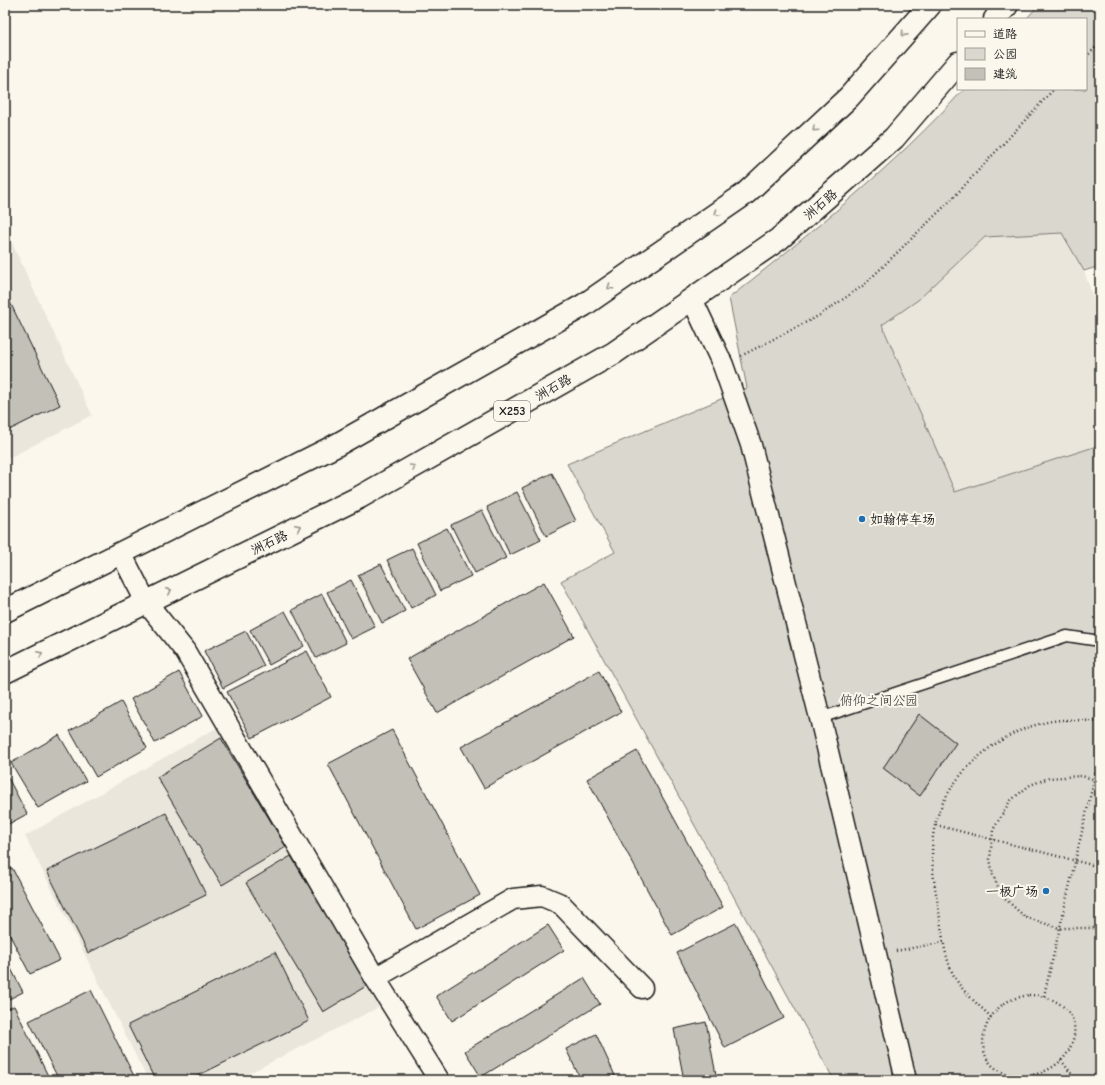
<svg xmlns="http://www.w3.org/2000/svg" width="1105" height="1085" font-family="'Comic Neue','LXGW WenKai TC',sans-serif">
  <style>
    .built { fill: #eae6dc }
    .green { fill: #dad7ce; stroke: #7b7a75 }
    .building { fill: #c3c0b8; stroke: #1c1c1c }
    .lines { fill: none; stroke-linecap: round; stroke-linejoin: round }
    .lane-casing { stroke: #1c1c1c; stroke-width: 13 }
    .street-casing { stroke: #1c1c1c; stroke-width: 23 }
    .primary-casing { stroke: #1c1c1c; stroke-width: 25 }
    .path { stroke: #1c1c1c; stroke-width: 2.5; stroke-dasharray: 1 3; stroke-linecap: butt }
    .lane { stroke: #fbf7ec; stroke-width: 10 }
    .street { stroke: #fbf7ec; stroke-width: 20 }
    .primary { stroke: #fbf7ec; stroke-width: 22 }
    .oneway { stroke: #97948e }
    .poi-dot { fill: #1f6fb2; stroke: #fbf7ec; stroke-width: 1.5 }
    .labels { text-anchor: middle; stroke-width: 4; stroke-linejoin: round; paint-order: stroke }
    .shield { fill: #fbf7ec; stroke: #5f5e5a; stroke-width: 1 }
    .shield-label { font-size: 12px; font-weight: bold; fill: #1c1c1c }
    .street-label { font-size: 13px; fill: #1c1c1c; stroke: #fbf7ec }
    .poi-label { font-size: 13px; fill: #1c1c1c; stroke: #fbf7ec; text-anchor: start }
    .park-label { font-size: 13px; fill: #555451; stroke: #fbf7ec }
  </style>
  <rect width="100%" height="100%" fill="#fbf7ec"/>
  <filter id="ink" filterUnits="userSpaceOnUse"><feTurbulence type="fractalNoise" baseFrequency=".025" numOctaves="2"/><feDisplacementMap in="SourceGraphic" scale="8" xChannelSelector="R" yChannelSelector="G"/><feConvolveMatrix kernelMatrix="1 2 1 2 8 2 1 2 1" color-interpolation-filters="sRGB"/></filter>
  <g filter="url(#ink)">
    <g class="built">
      <polygon points="5,228 92,415 5,460"/>
      <polygon points="1062,233 1084,271 1100,317 1100,445 954,493 882,325 918,300 985,237"/>
      <polygon points="220,726 385,1004 236,1080 148,1080 25,836"/>
    </g>
    <path class="green" d="M1039 5H1100V266L1084 271 1062 233 985 237 918 300 882 325 955 492 1100 445V1080H834L561 581 615 552 567 464 747 388 729 298C811 233 893 167 964 89H1086V19H1026Z"/>
    <g class="building">
      <polygon points="5,292 60,405 5,432"/>
      <polygon points="552,473 576,521 546,536 522,488"/>
      <polygon points="517,492 541,540 510,555 487,507"/>
      <polygon points="482,510 506,558 475,573 451,525"/>
      <polygon points="447,528 471,576 440,591 417,543"/>
      <polygon points="412,548 436,595 411,608 387,560"/>
      <polygon points="381,564 405,611 382,623 358,575"/>
      <polygon points="351,580 375,627 351,639 327,592"/>
      <polygon points="544,582 574,636 437,713 407,659"/>
      <polygon points="322,594 346,643 316,658 292,610"/>
      <polygon points="285,611 304,646 269,665 250,630"/>
      <polygon points="246,631 264,666 223,688 204,651"/>
      <polygon points="307,651 331,697 252,738 227,692"/>
      <polygon points="599,671 621,712 484,788 461,747"/>
      <polygon points="179,672 203,716 155,743 131,699"/>
      <polygon points="121,702 147,748 96,777 70,731"/>
      <polygon points="919,714 956,743 920,796 883,768"/>
      <polygon points="392,730 480,895 416,929 328,764"/>
      <polygon points="59,735 86,781 38,808 11,763"/>
      <polygon points="221,738 286,847 222,885 157,777"/>
      <polygon points="637,751 723,907 672,935 587,779"/>
      <polygon points="5,772 27,814 5,826"/>
      <polygon points="166,813 206,895 88,953 47,871"/>
      <polygon points="291,856 368,985 323,1012 246,883"/>
      <polygon points="12,868 60,960 30,974 5,926 5,871"/>
      <polygon points="736,923 784,1018 725,1048 677,953"/>
      <polygon points="548,925 564,950 452,1021 436,996"/>
      <polygon points="275,952 309,1021 189,1080 155,1080 128,1025"/>
      <polygon points="5,957 23,992 5,1001"/>
      <polygon points="584,978 600,1004 481,1077 465,1051"/>
      <polygon points="91,990 136,1080 59,1080 29,1021"/>
      <polygon points="14,1006 50,1080 7,1080 5,1075 5,1010"/>
      <polygon points="706,1022 717,1080 684,1080 674,1029"/>
      <polygon points="596,1034 617,1080 581,1080 566,1049"/>
    </g>
    <g class="lines">
      <g class="lane-casing">
        <polyline id="lane" points="820,718 1067,636 1100,641"/>
      </g>
      <g class="street-casing">
        <g id="street">
          <polyline points="692,299 723,365 751,445 820,718 906,1080"/>
          <polyline points="121,553 146,602 185,651 375,978 439,1080"/>
          <polyline points="375,978 513,899 542,896 561,904 642,988"/>
        </g>
      </g>
      <g class="primary-casing">
        <g id="primary">
          <polyline points="995,19 1007,5"/>
          <polyline points="5,611 333,447 584,305 745,194 849,97 930,5"/>
          <polyline points="5,672 360,497 614,353 779,239 894,138 958,63"/>
        </g>
      </g>
      <g class="path">
        <polyline points="1086,57 1100,43"/>
        <polyline points="741,356 820,315 864,285 951,200 1054,89"/>
        <polyline points="1100,781 1082,776 1049,778 1030,785 1010,801 993,830 990,859 993,875 1002,896 1025,917 1059,928 1100,928"/>
        <polyline points="936,825 1100,867"/>
        <polyline points="896,951 944,942"/>
        <path d="M1029 995C1059 996 1085 1015 1070 1048 1058 1074 1017 1085 994 1067 975 1051 983 1020 1001 1006 1009 999 1019 997 1029 995Z"/>
        <polyline points="1044,996 1100,754"/>
        <path d="M991 1017C978 1004 961 991 953 974 944 955 942 932 939 912 935 887 930 861 933 836 940 782 991 735 1043 723 1061 718 1081 720 1100 722"/>
        <polyline points="1061,1060 1076,1080"/>
      </g>
      <use href="#lane" class="lane"/>
      <use href="#street" class="street"/>
      <use href="#primary" class="primary"/>
    </g>
    <defs><path id="oneway-chevron" d="M-2-3.5L2.5 0L-2 3.5" fill="none" stroke-width="1.6" stroke-linecap="round" stroke-linejoin="round"/></defs>
    <g class="oneway">
      <use href="#oneway-chevron" transform="translate(904 34) rotate(131)"/>
      <use href="#oneway-chevron" transform="translate(815 129) rotate(137)"/>
      <use href="#oneway-chevron" transform="translate(717 213) rotate(145)"/>
      <use href="#oneway-chevron" transform="translate(610 287) rotate(145)"/>
      <use href="#oneway-chevron" transform="translate(413 467) rotate(-30)"/>
      <use href="#oneway-chevron" transform="translate(298 527) rotate(-26)"/>
      <use href="#oneway-chevron" transform="translate(169 591) rotate(-26)"/>
      <use href="#oneway-chevron" transform="translate(40 654) rotate(-26)"/>
    </g>
  </g>
  <g class="poi-dot">
    <circle cx="862" cy="519" r="4"/>
    <circle cx="1046" cy="891" r="4"/>
  </g>
  <g class="labels">
    <rect class="shield" x="494" y="401" width="36" height="20" rx="3"/>
    <g class="shield-label">
      <text x="512" y="415">X253</text>
    </g>
    <g class="street-label">
      <text transform="translate(820 204) rotate(-41)" y="5">洲石路</text>
      <text transform="translate(553 387) rotate(-30)" y="5">洲石路</text>
      <text transform="translate(269 542) rotate(-26)" y="5">洲石路</text>
    </g>
    <g class="poi-label">
      <text x="870" y="524">如翰停车场</text>
      <text x="1038" y="896" text-anchor="end">一极广场</text>
    </g>
    <g class="park-label">
      <text x="879" y="705">俯仰之间公园</text>
    </g>
  </g>
  <rect width="1105" height="1085" fill="none" stroke="#fbf7ec" stroke-width="20"/>
  <rect x="10" y="10" width="1085" height="1065" fill="none" stroke="#1c1c1c" stroke-width="1.5" filter="url(#ink)"/>
  <rect x="957" y="18" width="130" height="72" fill="#fbf7ec" stroke="#a29f99"/>
  <rect x="965" y="31" width="20" height="6" fill="#fbf7ec" stroke="#a29f99"/>
  <text x="993" y="38" font-size="12" fill="#1c1c1c">道路</text>
  <rect x="965" y="48" width="20" height="12" fill="#dad7ce" stroke="#a29f99"/>
  <text x="993" y="58" font-size="12" fill="#1c1c1c">公园</text>
  <rect x="965" y="68" width="20" height="12" fill="#c3c0b8" stroke="#a29f99"/>
  <text x="993" y="78" font-size="12" fill="#1c1c1c">建筑</text>
</svg>
